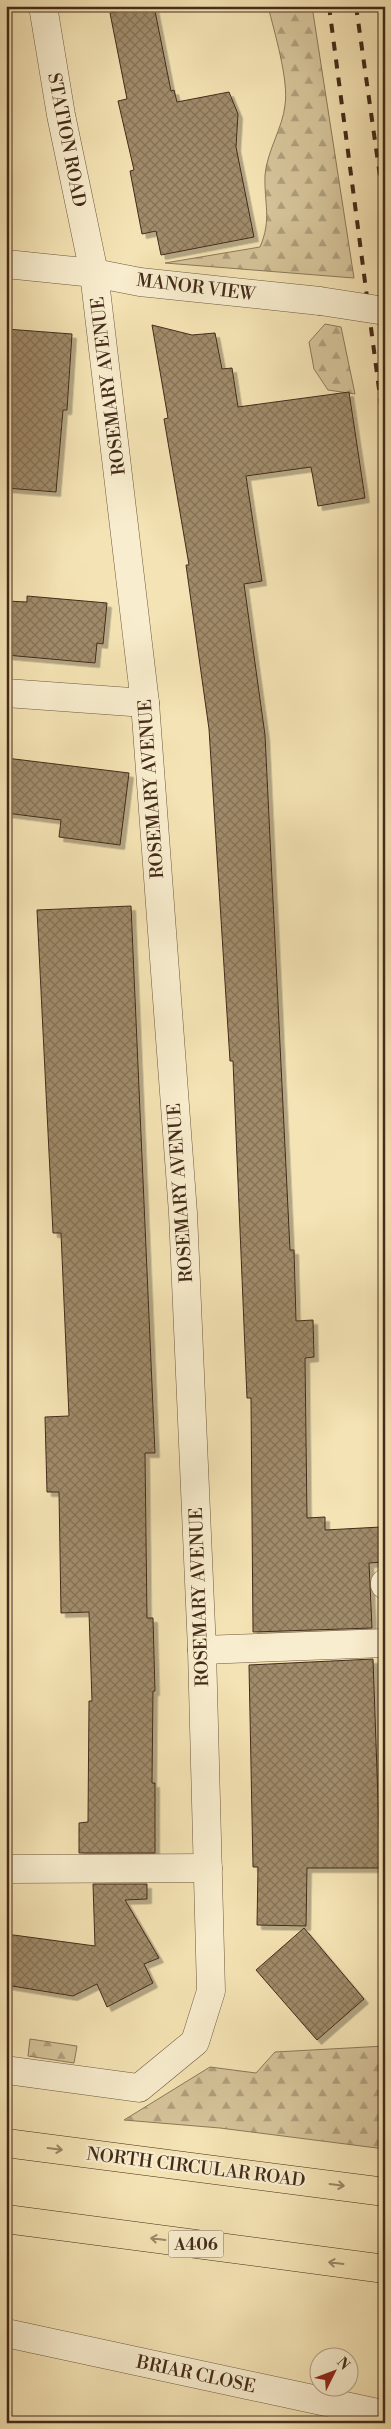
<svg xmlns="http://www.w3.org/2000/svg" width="391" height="2429" font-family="'Libre Bodoni',serif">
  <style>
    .forest { fill: url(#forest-firs); stroke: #8d785a }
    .building { fill: url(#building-cross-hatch); stroke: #442b1a; filter: url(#shadow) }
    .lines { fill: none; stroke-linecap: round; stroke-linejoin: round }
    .minor-casing { stroke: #705940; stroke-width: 29 }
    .highway-casing { stroke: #442b1a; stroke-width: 29 }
    .minor { stroke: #f8edce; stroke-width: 28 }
    .highway { stroke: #f4e3b4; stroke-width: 28 }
    .rail { stroke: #442b1a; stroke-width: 4; stroke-dasharray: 9 9; stroke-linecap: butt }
    .minor-bridge-casing { stroke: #705940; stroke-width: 29; stroke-linecap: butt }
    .minor-bridge { stroke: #f8edce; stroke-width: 28 }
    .oneway { stroke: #9c8767 }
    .labels { text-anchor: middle; stroke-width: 4.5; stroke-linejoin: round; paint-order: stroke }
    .shield { fill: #f8edce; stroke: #7a6550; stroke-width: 1 }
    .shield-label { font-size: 16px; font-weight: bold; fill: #442b1a }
    .street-label { font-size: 18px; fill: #442b1a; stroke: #f8edce }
  </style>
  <defs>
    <pattern id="forest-firs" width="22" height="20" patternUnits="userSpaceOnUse" patternTransform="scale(1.25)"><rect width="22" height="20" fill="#d6c49a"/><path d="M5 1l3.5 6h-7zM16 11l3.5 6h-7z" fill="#af9f7d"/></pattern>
    <pattern id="building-cross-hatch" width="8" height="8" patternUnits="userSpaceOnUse" patternTransform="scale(1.25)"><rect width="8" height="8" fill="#a08b6a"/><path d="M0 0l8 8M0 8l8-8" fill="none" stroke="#847256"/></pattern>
    <filter id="shadow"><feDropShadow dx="4.5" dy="4.5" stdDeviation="0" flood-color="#0004"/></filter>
  </defs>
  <rect width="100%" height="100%" fill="#f4e3b4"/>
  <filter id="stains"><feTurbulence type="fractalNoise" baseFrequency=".004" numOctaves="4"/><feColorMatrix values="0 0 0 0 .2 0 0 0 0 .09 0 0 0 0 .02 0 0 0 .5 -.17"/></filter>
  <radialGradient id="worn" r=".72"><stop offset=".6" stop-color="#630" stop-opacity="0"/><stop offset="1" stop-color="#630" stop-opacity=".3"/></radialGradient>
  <g class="forest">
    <path d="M268 6H312L354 278 165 263 260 247C272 219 264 204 265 175 267 151 283 127 285 105 289 80 274 31 268 6Z"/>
    <polygon points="325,324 341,327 355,394 328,390 314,369 309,342"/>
    <polygon points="30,2039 77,2046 74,2063 28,2056"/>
    <polygon points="385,2046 385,2149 220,2128 124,2120 210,2067 256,2073 275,2052"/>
  </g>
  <g class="building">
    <polygon points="145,6 154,6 171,91 174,90 177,102 229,92 238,114 236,147 254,237 161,255 156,231 142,234 130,171 134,170 118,101 127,99 110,13"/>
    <polygon points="152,325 192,335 215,333 222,369 232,368 238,407 349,392 365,498 318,506 311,467 246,476 262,581 244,584 265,735 290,1250 294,1250 296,1321 313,1320 314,1357 305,1358 307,1518 325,1517 325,1530 381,1527 384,1562 369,1563 372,1628 253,1632 251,1398 247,1398 233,1061 230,1061 209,729 186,565 189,565 164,419 168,418"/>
    <polygon points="6,329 72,334 67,410 63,410 56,492 6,488"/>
    <polygon points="27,596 107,603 103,644 97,643 95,663 6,655 6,601 27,602"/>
    <polygon points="6,758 129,773 120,845 59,837 61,820 6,813"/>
    <polygon points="131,906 155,1453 145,1453 147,1618 153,1618 155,1691 153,1691 152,1783 155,1783 155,1853 79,1853 79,1823 88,1822 89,1701 92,1701 89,1612 61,1613 59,1492 47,1492 45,1417 69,1416 61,1233 53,1233 37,910"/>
    <polygon points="373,1659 379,1828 385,1828 385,1868 307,1868 306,1926 257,1925 258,1867 253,1867 249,1665"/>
    <polygon points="93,1884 147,1884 147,1899 125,1900 159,1958 144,1964 153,1983 107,2007 97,1984 73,1996 6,1985 6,1934 95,1946"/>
    <polygon points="304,1928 364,1999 317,2040 256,1970"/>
  </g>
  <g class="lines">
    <g class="minor-casing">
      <g id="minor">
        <polyline points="6,264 94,273 140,282 320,301"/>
        <polyline points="6,693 145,703"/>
        <polyline points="385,1583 385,1585"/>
        <polyline points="202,1650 385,1643"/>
        <polyline points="11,1869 208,1868"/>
        <polyline points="6,2070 139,2088 195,2042 211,1991 202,1650 183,1213 145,703 94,273 61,115 43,6"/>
        <polyline points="6,2333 373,2412 385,2418"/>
      </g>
    </g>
    <g class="highway-casing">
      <g id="highway">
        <polyline points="6,2143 385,2192"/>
        <polyline points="6,2219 385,2269"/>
      </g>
    </g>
    <use href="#minor" class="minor"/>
    <use href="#highway" class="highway"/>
    <g class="rail">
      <polyline points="329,6 385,435"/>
      <polyline points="356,6 385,212"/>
    </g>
    <g class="minor-bridge-casing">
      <polyline id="minor-bridge" points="320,301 385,311"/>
    </g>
    <use href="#minor-bridge" class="minor-bridge"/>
  </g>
  <defs><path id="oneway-shaft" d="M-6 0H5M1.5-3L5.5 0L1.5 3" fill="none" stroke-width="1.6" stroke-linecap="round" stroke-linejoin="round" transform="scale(1.25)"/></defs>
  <g class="oneway">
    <use href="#oneway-shaft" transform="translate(55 2149) rotate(7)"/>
    <use href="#oneway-shaft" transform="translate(337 2185) rotate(7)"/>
    <use href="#oneway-shaft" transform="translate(158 2239) rotate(-173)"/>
    <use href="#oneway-shaft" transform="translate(336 2263) rotate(-173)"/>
  </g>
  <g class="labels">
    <rect class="shield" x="168.5" y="2230.5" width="55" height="27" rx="4"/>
    <g class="shield-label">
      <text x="196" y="2250">A406</text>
    </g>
    <g class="street-label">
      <text transform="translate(67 140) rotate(79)" y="6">STATION ROAD</text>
      <text transform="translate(196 287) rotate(7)" y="6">MANOR VIEW</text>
      <text transform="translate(108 386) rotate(-97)" y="6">ROSEMARY AVENUE</text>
      <text transform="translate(151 789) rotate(-94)" y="6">ROSEMARY AVENUE</text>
      <text transform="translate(180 1193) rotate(-94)" y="6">ROSEMARY AVENUE</text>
      <text transform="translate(199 1597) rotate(-92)" y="6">ROSEMARY AVENUE</text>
      <text transform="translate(196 2167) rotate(7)" y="6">NORTH CIRCULAR ROAD</text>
      <text transform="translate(196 2374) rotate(12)" y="6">BRIAR CLOSE</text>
    </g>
  </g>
  <rect width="391" height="2429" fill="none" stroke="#f4e3b4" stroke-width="25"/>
  <rect x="8" y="8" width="376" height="2414" fill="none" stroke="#442b1a" stroke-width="2.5"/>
  <rect x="12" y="12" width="366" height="2404" fill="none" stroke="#442b1a"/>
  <g transform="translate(334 2372) rotate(48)"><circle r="24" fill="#f8edce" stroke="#b09f86"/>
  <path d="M0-4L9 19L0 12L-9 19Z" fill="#8f2418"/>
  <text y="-8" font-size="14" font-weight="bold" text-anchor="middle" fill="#442b1a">N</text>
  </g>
  <rect width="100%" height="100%" filter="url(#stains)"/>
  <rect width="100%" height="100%" fill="url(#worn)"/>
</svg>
